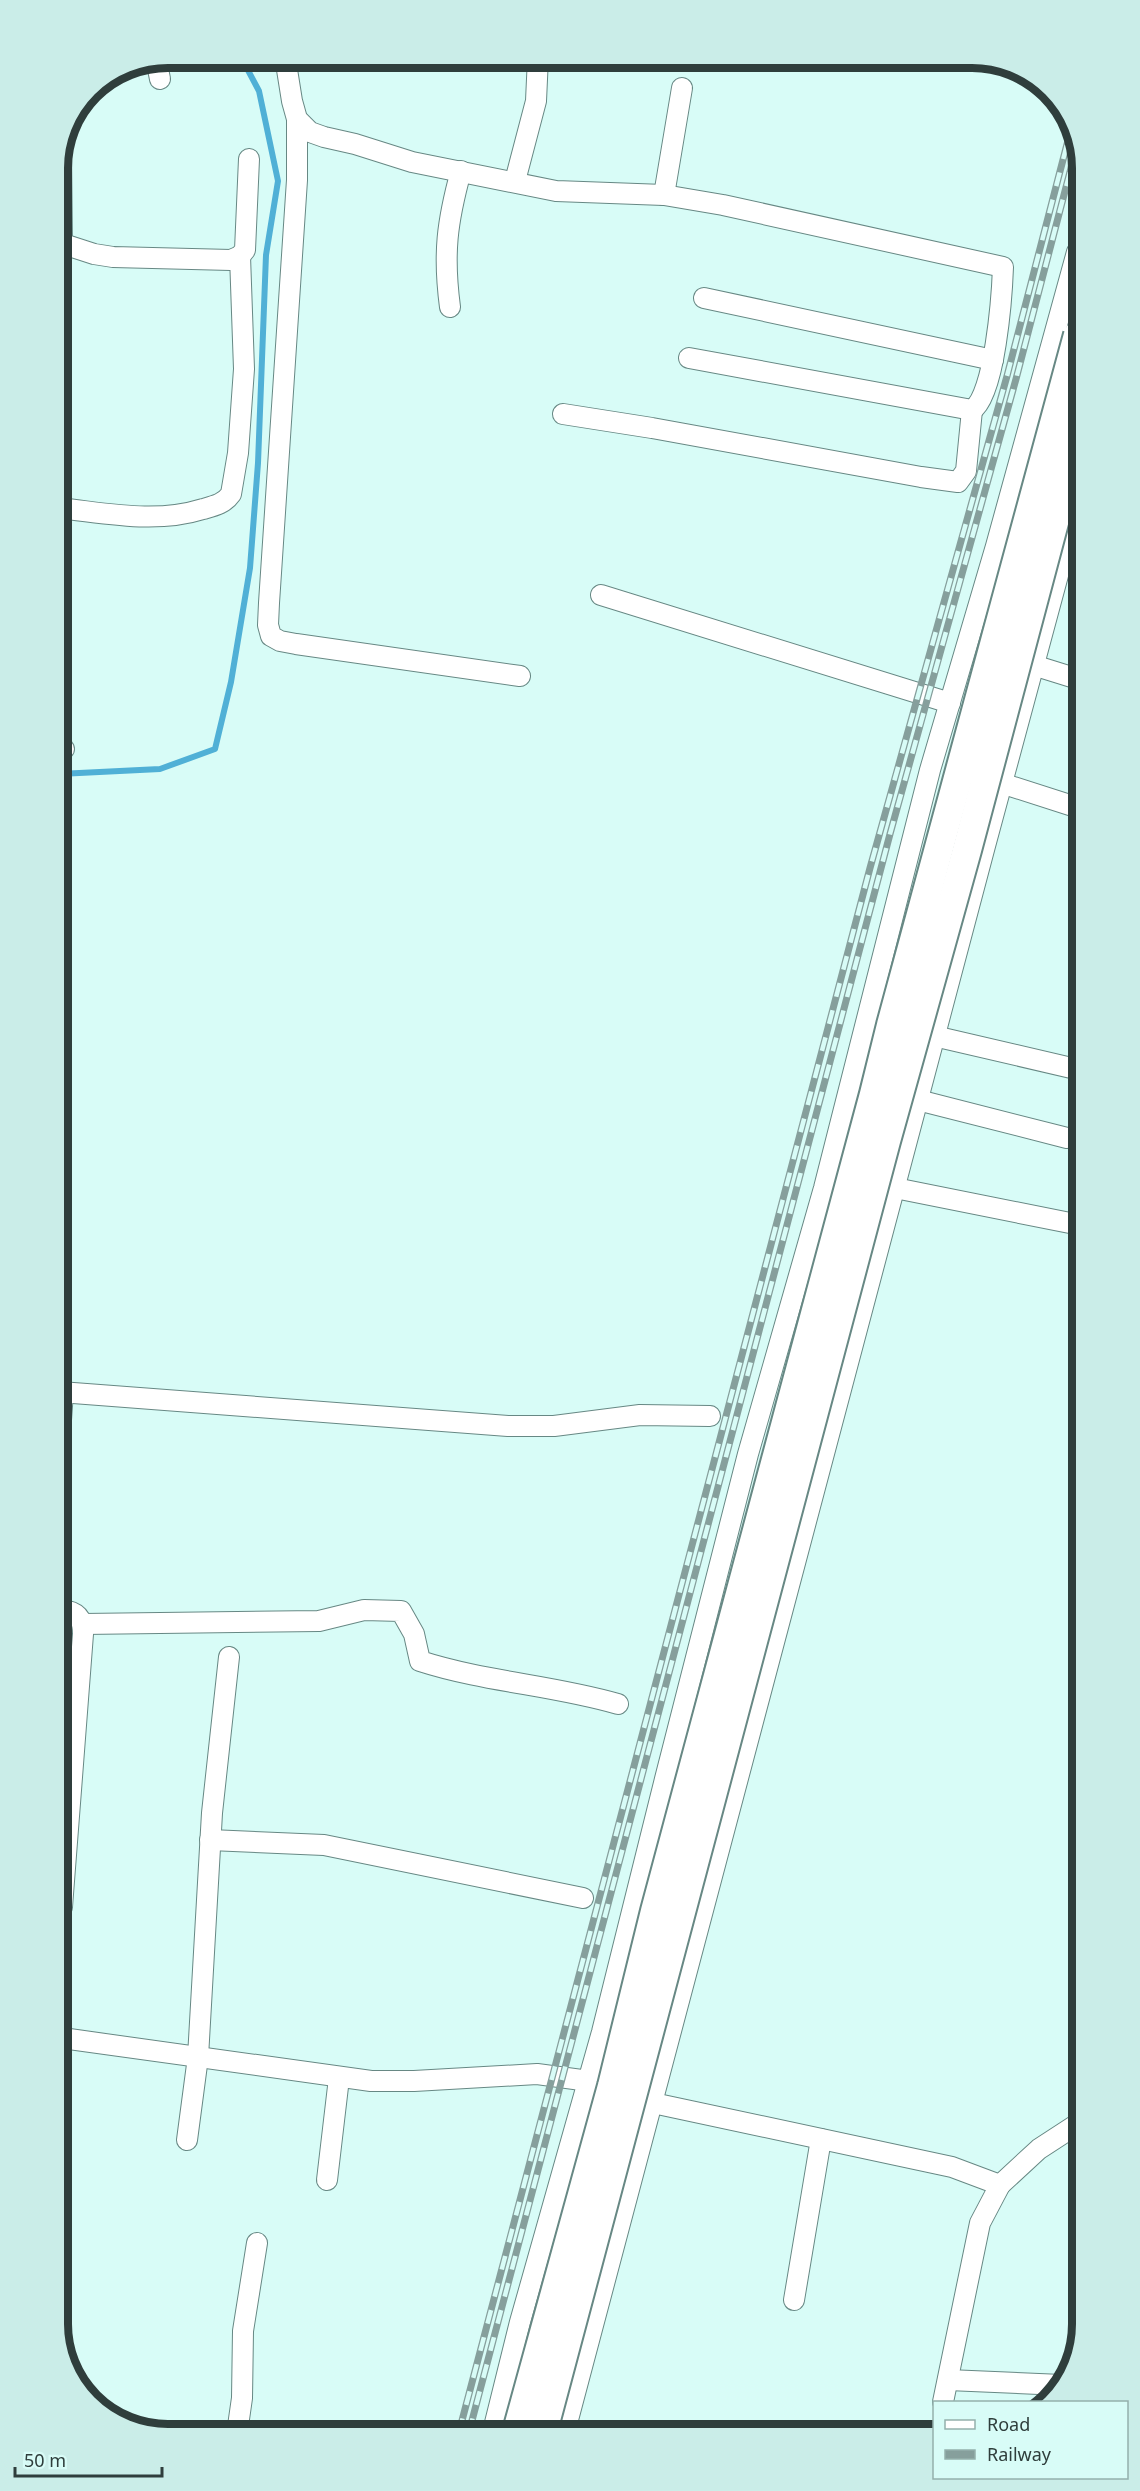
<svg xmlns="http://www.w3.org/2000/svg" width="1140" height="2491" font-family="'Noto Sans',sans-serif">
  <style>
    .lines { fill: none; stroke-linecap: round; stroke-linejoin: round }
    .stream { stroke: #50b0d6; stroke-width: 6 }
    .minor-casing { stroke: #678884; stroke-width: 22 }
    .minor { stroke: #fff; stroke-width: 20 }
    .rail-casing { stroke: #869f9c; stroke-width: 7 }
    .rail { stroke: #d8fcf7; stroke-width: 4.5; stroke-dasharray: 14; stroke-linecap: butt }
    .highway-bridge-casing { stroke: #678884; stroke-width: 32; stroke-linecap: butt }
    .highway-bridge { stroke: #fff; stroke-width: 28 }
    .rim { fill: none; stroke: #2f3e3c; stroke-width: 8 }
  </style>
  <rect width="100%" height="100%" fill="#d8fcf7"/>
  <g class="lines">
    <polyline class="stream" points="59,774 160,769 215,749 231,682 250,568 258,463 266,255 278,181 259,91 241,57"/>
    <g class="minor-casing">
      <g id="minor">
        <path d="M285 57 292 101 297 119 310 132 324 137 355 144 412 162 556 191 664 195 723 205 1003 267C1002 295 995 396 972 410L689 358"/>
        <polyline points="156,59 160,79"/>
        <polyline points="297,119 297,180 269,603 268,625 271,636 280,641 296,644 520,676"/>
        <polyline points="61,153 62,242"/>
        <polyline points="515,181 536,101 538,57"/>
        <polyline points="664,195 682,88"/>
        <polyline points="57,242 94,254 113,257 231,260 240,256 245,250 249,159"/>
        <polyline points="704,298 993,360"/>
        <path d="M450 307C443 254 447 222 461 171"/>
        <polyline points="563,414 652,428 921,477 958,482 966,471 972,410"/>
        <path d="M58 508C107 513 155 524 203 509 214 506 224 504 231 494L238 453 244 369 240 256"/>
        <polyline points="601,595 950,703"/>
        <polyline points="1033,665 1078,679"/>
        <polyline points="59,749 64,749"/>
        <polyline points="1001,783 1079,808"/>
        <polyline points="934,1036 1080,1070"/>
        <polyline points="906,1097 1067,1138"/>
        <polyline points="895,1188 1080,1225"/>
        <polyline points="60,1392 508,1426 554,1426 640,1415 710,1416"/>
        <polyline points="61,1420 63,1392"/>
        <path d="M61 1610C77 1611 83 1618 83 1634L62 1907"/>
        <path d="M83 1624 319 1621 364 1610 401 1611 414 1634 420 1661C485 1682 553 1685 618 1704"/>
        <polyline points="210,1840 324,1845 583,1898"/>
        <polyline points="62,2038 371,2081 414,2081 537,2074 589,2081"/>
        <polyline points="653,2103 952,2167 1000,2185 1039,2149 1082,2121"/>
        <polyline points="187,2140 198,2057 212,1813 229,1657"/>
        <polyline points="327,2180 339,2078"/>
        <polyline points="794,2300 821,2139"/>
        <polyline points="948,2380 1062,2385"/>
        <polyline points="943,2402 980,2223 1000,2185"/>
        <polyline points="493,2431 520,2322 602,2032 665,1779 748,1454 824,1188 930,770 996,546 1077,252"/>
        <polyline points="565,2431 985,846 1078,501"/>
        <polyline points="237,2433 242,2398 243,2331 257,2243"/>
      </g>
    </g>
    <use href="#minor" class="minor"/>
    <g class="rail-casing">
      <g id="rail">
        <polyline points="459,2432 870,868 1007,376 1072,125"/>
        <polyline points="469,2432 890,834 1016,379 1077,145"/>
      </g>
    </g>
    <use href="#rail" class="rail"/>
    <g class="highway-bridge-casing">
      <g id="highway-bridge">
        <polyline points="517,2431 612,2086 655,1911 874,1094 891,1025 1078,335"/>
        <polyline points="543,2431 886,1141 967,850 1078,432"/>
      </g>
    </g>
    <use href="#highway-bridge" class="highway-bridge"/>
  </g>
  <path d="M0 0H1140V2491H0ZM168 68H972A100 100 0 0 1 1072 168V2324A100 100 0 0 1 972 2424H168A100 100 0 0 1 68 2324V168A100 100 0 0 1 168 68Z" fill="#caede8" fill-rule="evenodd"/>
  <path class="rim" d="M168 68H972A100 100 0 0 1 1072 168V2324A100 100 0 0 1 972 2424H168A100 100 0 0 1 68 2324V168A100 100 0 0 1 168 68Z"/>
  <rect x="933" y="2401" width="195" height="78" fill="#d8fcf7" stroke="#94b0ac" stroke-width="1.5"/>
  <rect x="945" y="2420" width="30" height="9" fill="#ffffff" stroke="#94b0ac" stroke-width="1.5"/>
  <text x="987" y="2431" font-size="18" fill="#2f3e3c">Road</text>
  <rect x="945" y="2450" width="30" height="9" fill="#869f9c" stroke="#94b0ac" stroke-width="1.5"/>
  <text x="987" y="2461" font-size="18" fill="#2f3e3c">Railway</text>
  <path d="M15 2467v9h147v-9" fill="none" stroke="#2f3e3c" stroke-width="3"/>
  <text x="24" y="2467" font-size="18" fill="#2f3e3c" stroke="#d8fcf7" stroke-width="4.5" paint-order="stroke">50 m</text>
</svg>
